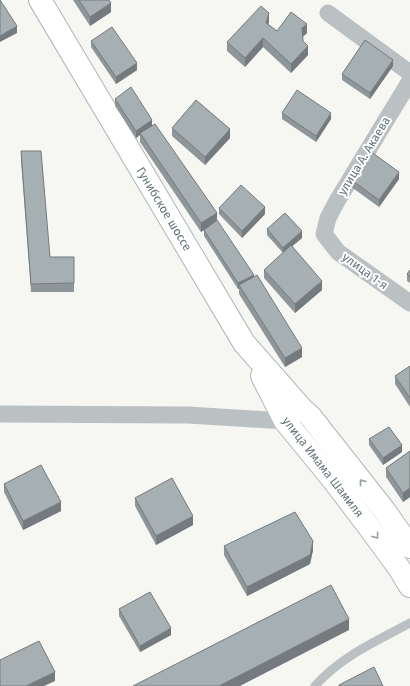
<svg xmlns="http://www.w3.org/2000/svg" width="410" height="686" font-family="'Fira Sans',sans-serif">
  <style>
    .lines { fill: none; stroke-linecap: round; stroke-linejoin: round }
    .secondary-casing { stroke: #b0b7ba; stroke-width: 24 }
    .service { stroke: #bbc1c3; stroke-width: 9 }
    .minor { stroke: #bbc1c3; stroke-width: 17 }
    .secondary { stroke: #fff; stroke-width: 22 }
    .wall { fill: #8f9699 }
    .shaded-wall { fill: #747a7d }
    .building { fill: #a6afb2; stroke: #747a7d }
    .oneway { stroke: #929fa3 }
    .labels { text-anchor: middle; stroke-width: 4; stroke-linejoin: round; paint-order: stroke }
    .street-label { font-size: 12px; fill: #64767c; stroke: #fff }
  </style>
  <rect width="100%" height="100%" fill="#f6f6f3"/>
  <g class="lines">
    <g class="secondary-casing">
      <g id="secondary">
        <polyline points="40,0 244,343 302,409 310,416 384,510 410,547"/>
        <polyline points="262,376 285,421 334,481 369,527 399,568 410,586"/>
      </g>
    </g>
    <path class="service" d="M315 686C340 657 377 641 410 623"/>
    <g class="minor">
      <polyline points="328,13 410,73"/>
      <polyline points="410,81 337,201 328,218 324,234 338,252 410,303"/>
      <polyline points="0,414 188,415 285,421 294,415"/>
    </g>
    <use href="#secondary" class="secondary"/>
  </g>
  <g class="wall">
    <polygon points="73,0 109,0 111,12 90,26"/>
    <polygon points="269,22 268,24 277,31 307,33 303,37 303,41 308,55 291,73 263,47 245,67 227,51 227,42"/>
    <polygon points="91,41 137,70 116,84 91,47"/>
    <polygon points="393,66 370,99 342,80 342,74"/>
    <polygon points="115,99 152,126 254,277 302,357 285,367 239,294 239,289 238,289 204,236 204,230 201,232 140,142 140,135 136,138 115,106"/>
    <polygon points="282,113 331,119 316,142 282,119"/>
    <polygon points="172,128 230,138 205,165 172,136"/>
    <polygon points="21,151 50,257 74,257 74,292 31,292 21,160"/>
    <polygon points="350,179 399,179 379,207 350,186"/>
    <polygon points="219,208 265,214 242,238 219,214"/>
    <polygon points="267,229 302,238 292,246 322,290 295,313 264,278 264,270 283,253 267,235"/>
    <polygon points="410,270 410,283 407,281 407,274"/>
    <polygon points="410,366 410,407 395,384 395,376"/>
    <polygon points="369,439 402,452 383,465 369,445"/>
    <polygon points="410,451 410,497 403,502 386,477 386,468"/>
    <polygon points="4,484 61,511 23,530 4,492"/>
    <polygon points="135,498 193,525 156,545 135,506"/>
    <polygon points="224,546 313,550 310,564 247,596 224,555"/>
    <polygon points="119,609 171,635 140,652 119,616"/>
  </g>
  <g class="shaded-wall">
    <polygon points="111,3 111,12 90,26 90,17"/>
    <polygon points="269,13 269,22 266,32 266,23"/>
    <polygon points="307,24 307,33 302,37 302,28"/>
    <polygon points="17,26 17,33 0,42 0,36"/>
    <polygon points="263,38 263,47 245,67 245,58"/>
    <polygon points="308,46 308,55 291,73 291,64"/>
    <polygon points="393,60 393,66 370,99 370,93"/>
    <polygon points="137,63 137,70 116,84 116,77"/>
    <polygon points="331,113 331,119 316,142 316,136"/>
    <polygon points="152,120 152,127 140,133 140,135 136,138 136,131"/>
    <polygon points="230,129 230,138 205,165 205,157"/>
    <polygon points="399,172 399,179 379,207 379,200"/>
    <polygon points="265,207 265,214 242,238 242,231"/>
    <polygon points="217,213 217,222 201,232 201,223"/>
    <polygon points="302,231 302,238 283,254 283,248"/>
    <polygon points="254,275 254,281 239,285 239,289 238,289 238,283"/>
    <polygon points="322,281 322,290 295,313 295,304"/>
    <polygon points="302,348 302,357 285,367 285,358"/>
    <polygon points="402,445 402,452 383,465 383,458"/>
    <polygon points="410,488 410,497 403,502 403,493"/>
    <polygon points="61,502 61,511 23,530 23,521"/>
    <polygon points="193,516 193,525 156,545 156,536"/>
    <polygon points="313,541 313,550 310,564 247,596 247,587"/>
    <polygon points="349,619 349,630 240,686 219,686"/>
    <polygon points="171,628 171,635 140,652 140,646"/>
    <polygon points="55,672 55,681 44,686 26,686"/>
  </g>
  <g class="building">
    <polygon points="0,0 17,26 0,36"/>
    <polygon points="79,0 109,0 111,3 90,17"/>
    <polygon points="261,6 269,13 266,23 277,31 291,12 307,24 302,28 303,41 308,46 291,64 263,38 245,58 227,42"/>
    <polygon points="112,27 137,63 116,77 91,41"/>
    <polygon points="365,40 393,60 370,93 342,74"/>
    <polygon points="131,87 152,120 136,131 115,99"/>
    <polygon points="297,90 331,113 316,136 282,113"/>
    <polygon points="196,100 230,129 205,157 172,128"/>
    <polygon points="155,124 217,213 201,223 140,133"/>
    <polygon points="21,151 41,151 50,257 74,257 74,283 31,284"/>
    <polygon points="370,151 399,172 379,200 350,179"/>
    <polygon points="241,185 265,207 242,231 219,208"/>
    <polygon points="285,213 302,231 283,248 267,229"/>
    <polygon points="217,220 254,275 238,283 204,230"/>
    <polygon points="291,245 322,281 295,304 264,270"/>
    <polygon points="410,270 410,277 407,274"/>
    <polygon points="257,275 302,348 285,358 239,285"/>
    <polygon points="410,366 410,398 395,376"/>
    <polygon points="389,427 402,445 383,458 369,439"/>
    <polygon points="410,451 410,488 403,493 386,468"/>
    <polygon points="41,465 61,502 23,521 4,484"/>
    <polygon points="172,478 193,516 156,536 135,498"/>
    <polygon points="295,512 313,541 310,555 247,587 224,546"/>
    <polygon points="331,585 349,619 219,686 133,686"/>
    <polygon points="150,592 171,628 140,646 119,609"/>
    <polygon points="39,641 55,672 26,686 0,686 0,660"/>
    <polygon points="374,667 383,686 339,686 339,685"/>
  </g>
  <defs><path id="oneway-chevron" d="M-2-3.5L2.5 0L-2 3.5" fill="none" stroke-width="1.6" stroke-linecap="round" stroke-linejoin="round"/></defs>
  <g class="oneway">
    <use href="#oneway-chevron" transform="translate(362 482) rotate(-128)"/>
    <use href="#oneway-chevron" transform="translate(376 536) rotate(54)"/>
  </g>
  <g class="labels">
    <g class="street-label">
      <text transform="translate(364 156) rotate(-59)" y="4">улица А. Акаева</text>
      <text transform="translate(164 209) rotate(59)" y="4">Гунибское шоссе</text>
      <text transform="translate(365 271) rotate(36)" y="4">улица 1-я</text>
      <text transform="translate(323 467) rotate(52)" y="4">улица Имама Шамиля</text>
    </g>
  </g>
</svg>
